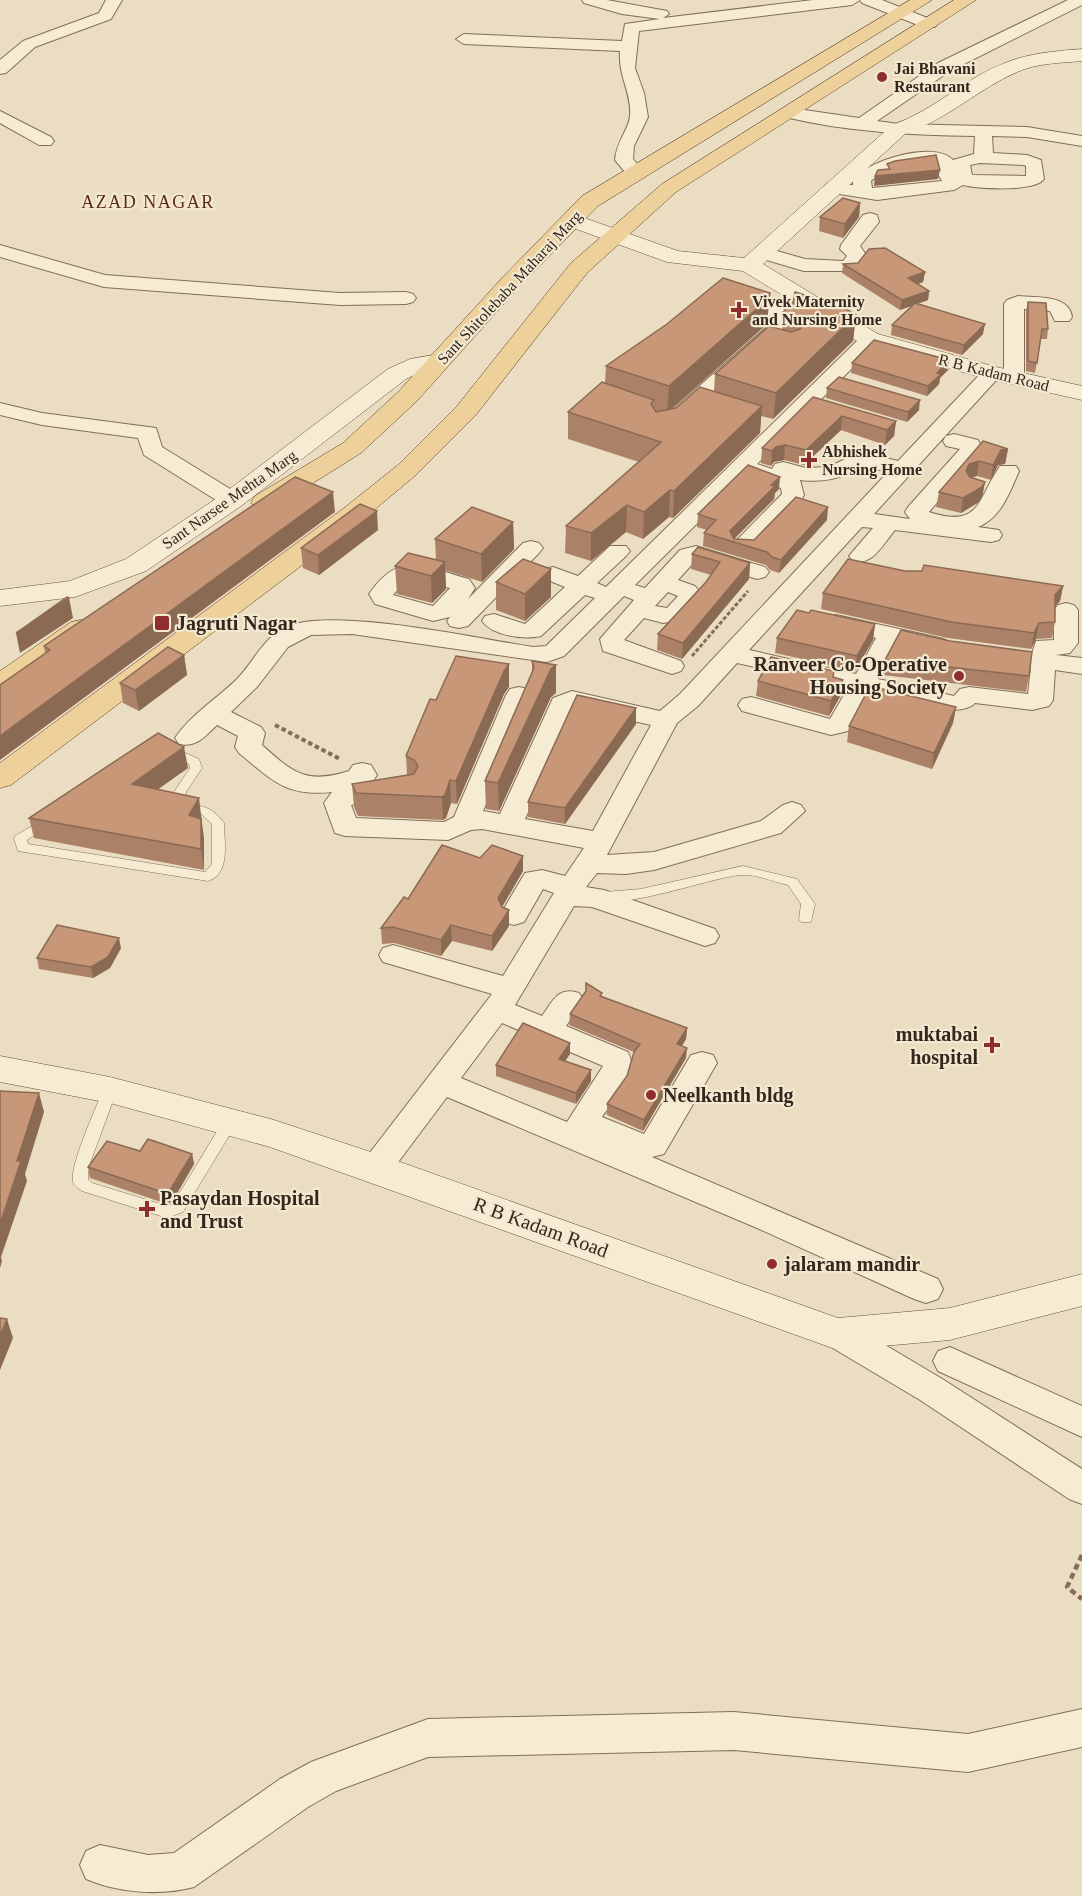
<svg xmlns="http://www.w3.org/2000/svg" width="1082" height="1896" font-family="Georgia,serif">
  <style>
    .lines { fill: none; stroke-linecap: round; stroke-linejoin: round }
    .lane-casing { stroke: #836e59; stroke-width: 1 }
    .street-casing { stroke: #836e59; stroke-width: 2 }
    .secondary-casing { stroke: #65503d; stroke-width: 1 }
    .primary-casing { stroke: #513d2e; stroke-width: 1 }
    .path-far2 { stroke: #836e59; stroke-width: 3; stroke-dasharray: 4 2; stroke-linecap: butt }
    .path-far1 { stroke: #836e59; stroke-width: 4; stroke-dasharray: 4.5 3; stroke-linecap: butt }
    .path { stroke: #836e59; stroke-width: 4.5; stroke-dasharray: 6 4; stroke-linecap: butt }
    .lane { fill: #f6ebd3; fill-rule: evenodd }
    .street { fill: #f6ebd3; fill-rule: evenodd }
    .secondary { fill: #f6ebd3; fill-rule: evenodd }
    .primary { fill: #edd09a; fill-rule: evenodd }
    .wall { fill: #ab8267 }
    .shaded-wall { fill: #8b6a54 }
    .building { fill: #c79778; stroke: #8b6a54; stroke-width: 1.5 }
    .poi-dot { fill: #8f2d31; stroke: #f3e8d0; stroke-width: 2 }
    .labels { text-anchor: middle; stroke-width: 4.5; stroke-linejoin: round; paint-order: stroke }
    .far-poi-label { font-size: 16px; font-weight: bold; fill: #34271d; stroke: #f3e8d0; text-anchor: start }
    .far-street-label { font-size: 16px; fill: #34271d; stroke: #f3e8d0 }
    .far-neighbourhood-label { font-size: 18px; letter-spacing: 1.5px; fill: #5e2a1f; stroke: #f3e8d0 }
    .poi-label { font-size: 20px; font-weight: bold; fill: #34271d; stroke: #f3e8d0; text-anchor: start }
    .street-label { font-size: 20px; fill: #34271d; stroke: #f3e8d0 }
  </style>
  <rect width="100%" height="100%" fill="#ebddc1"/>
  <g class="lines">
    <g class="lane-casing">
      <g id="lane">
        <path d="M169 746 199 759 202 768 186 792 185 799C200 810 209 802 224 823 224 842 231 874 208 881L18 851 14 839 15 836 47 817 51 818 53 821 51 824 27 840 28 844 205 872 212 864V824L200 813 182 809 172 800 174 792 190 768 189 764 165 753 163 750Z"/>
        <path d="M743 866 797 879 815 904 811 922H801L799 919 801 904 788 885C774 882 756 874 742 875 718 875 613 914 598 897L605 892 641 889Z"/>
        <path d="M110 1085 115 1086 117 1090 89 1166 88 1179 92 1183 167 1206 173 1204 225 1118H235L237 1122 235 1126 183 1212 167 1218 82 1191C78 1188 73 1185 73 1181 70 1164 96 1108 103 1090L105 1086Z"/>
      </g>
    </g>
    <g class="street-casing">
      <g id="street">
        <polygon points="106,0 122,0 111,19 35,47 6,73 0,74 0,60 23,41 99,13"/>
        <path d="M582 0H607L667 11 669 14 663 18 813 0H860L852 5 639 31 635 68 644 93 648 117 634 146 633 159 645 174 636 179 630 178 615 160C616 142 629 129 630 116 632 93 618 77 620 51L464 44 456 39 464 34 622 41 625 24 660 19 622 14 584 3Z"/>
        <polygon points="860,0 882,0 935,21 937,24 935,27 923,27 862,3"/>
        <path d="M1068 0H1082V5L950 71 877 121 899 124 1027 127 1082 136V146L1027 137 992 136 993 153 1027 155 1041 160 1044 179C1035 192 979 189 963 185L954 190 877 200 827 192 824 188 827 184 853 185V180C867 160 936 140 953 160L974 154 975 136C911 135 847 132 785 117L782 113 785 109 791 108 859 118 938 63ZM935 161 940 168 937 172 942 181 872 188 871 181C888 165 914 164 935 161ZM980 163 1024 165 1026 166V176L972 175 970 165Z"/>
        <polygon points="0,111 51,137 54,141 51,145 39,145 0,123"/>
        <polygon points="870,213 877,215 879,222 860,246 867,256 855,271 804,271 756,257 753,253 763,247 805,259 843,261 847,256 840,249 841,245 863,215"/>
        <polygon points="0,245 105,275 340,293 406,292 413,294 416,298 413,302 406,304 340,305 104,287 0,257"/>
        <polygon points="730,291 781,306 790,317 789,327 688,420 672,420 669,415 672,410 769,325 770,318 767,314 723,301 720,297 723,293"/>
        <path d="M1018 296C1036 298 1069 294 1072 317L1069 321H1055L1050 311 1024 309V378L1021 382H1007L1004 378V304L1007 300Z"/>
        <path d="M870 333 877 335 880 339 877 343 757 464 772 469 775 464 783 462 806 468 828 467 861 452 898 461 985 369H999L1002 373 999 377 874 514 910 519 905 512 908 507 960 449 946 446 943 441 946 436 954 434 978 440 983 449 929 512C981 529 977 499 1000 466H1016L1019 471C1010 492 1001 518 978 527L999 530 1002 535 999 540 991 542 895 530C883 544 873 566 853 561L849 556 873 528 862 527 749 650 856 674 876 638 827 627 824 622 827 617 836 615 944 639 947 644 944 649 935 651 898 643 878 679 954 696 960 689 969 687 1028 694 1031 667 1024 665 1021 660 1024 655 1032 653 1036 641 1054 640V610L1058 605 1066 603 1074 605 1078 610V643L1070 653 1056 655 1082 658V674L1055 670 1053 700 1049 706 1032 710 975 703C958 721 894 698 870 693L848 731 831 735 742 711 738 705 742 699 751 697 830 719 848 688 737 663 698 706 677 723 607 855 654 852 761 821 783 805 792 802 801 805 805 811 781 833 654 870 626 874 597 873 586 887 604 890 715 929 719 936 715 943 705 946 592 907 574 906 515 1005 542 1016C553 1001 558 986 579 993L584 1000 566 1026 628 1052C640 1075 615 1098 602 1117L644 1134 691 1055 702 1052 713 1055 717 1063 664 1154 652 1157 938 1279 943 1289 938 1299 926 1303 914 1299 757 1228 447 1097 387 1177 376 1180 365 1177 360 1168 365 1159 492 994 383 962 379 955 383 948 393 945 503 976 554 893 543 889 524 922 514 925 504 922 500 915 525 873 542 870 565 876 584 848 482 829 471 830 448 840 345 836 335 833 324 803 332 792C285 797 272 780 239 753L235 747 238 736 217 725C205 736 197 748 179 744L175 738C190 715 218 698 238 678 254 661 263 639 284 628 327 605 480 639 533 647L546 646 595 598 585 595 541 636C524 640 493 636 482 621L485 616 494 614 525 624 565 587 545 579 541 574 545 569 553 567 578 576 610 546H626L630 551 626 556 597 583 606 587 863 335ZM863 466 888 472 680 694 660 711 572 691 553 698 500 814 483 811 532 695 528 689 519 687 510 689 506 695 454 817 444 822 356 818 351 805 400 797 404 791 400 785 391 782 359 786 373 781 377 775 371 765 362 763 353 765 349 771C306 785 292 772 262 745L265 733 261 727 231 712 257 687 288 647 311 635 352 634 547 662 564 656 624 596 634 600 600 639 603 651 672 674 681 671 684 666 681 661 624 640 644 618 663 623 682 620 703 596 695 586 678 580 696 560 757 579 765 577 769 572 765 567 696 546 680 550 645 588 635 585 746 475 781 488 782 494 731 546 735 551H751L801 500 804 495 800 480C823 483 844 478 863 466ZM668 592 678 596 667 608 655 606ZM575 708 651 725 593 831 525 819ZM502 1023 603 1066 567 1122 461 1078Z"/>
        <polygon points="0,403 42,413 156,428 162,447 240,495 243,500 240,505 224,505 144,455 138,438 42,425 0,415"/>
        <path d="M531 541 539 543 543 548 539 553 468 626 459 628 450 626 447 621 450 617 433 621 375 604 369 594C401 548 424 567 469 579L475 588 468 599 523 543ZM408 578H410L450 588 433 606 393 595Z"/>
        <polygon points="838,1320 850,1324 944,1380 1082,1469 1082,1504 1069,1499 920,1400 826,1344 821,1334 826,1324"/>
        <polygon points="950,1347 1082,1406 1082,1437 938,1371 933,1361 938,1351"/>
        <path d="M1082 1709V1747L968 1772 734 1750 428 1757 336 1791 308 1807 194 1887C160 1896 119 1893 86 1879L80 1865 86 1851 100 1845 148 1855 174 1853 280 1779 311 1762 428 1719 734 1712 968 1734Z"/>
      </g>
    </g>
    <g class="secondary-casing">
      <g id="secondary">
        <path d="M1082 49V61C1061 63 1037 63 1017 72 978 89 947 120 906 133L763 264 878 334 996 367 1082 386V400L984 378 862 344 743 271 667 262 565 225 562 220 565 215 573 214 678 251 744 258 892 125C934 111 966 77 1005 63 1029 53 1056 51 1082 49Z"/>
        <polygon points="439,354 447,356 451,361 447,366 424,370 406,379 241,506 146,571 75,597 0,606 0,590 70,581 126,559 223,494 388,369 410,359"/>
        <polygon points="0,1056 110,1077 274,1120 389,1158 838,1318 950,1308 1082,1274 1082,1306 950,1340 838,1350 270,1147 110,1103 0,1082"/>
      </g>
    </g>
    <g class="primary-casing">
      <g id="primary">
        <polygon points="910,0 932,0 598,206 518,288 417,401 361,453 273,508 264,510 255,508 251,502 255,496 343,443 399,391 502,278 582,196"/>
        <polygon points="954,0 976,0 676,192 587,273 475,416 416,475 362,520 11,785 0,788 0,763 344,508 398,465 457,406 571,263 662,184"/>
        <polygon points="81,620 91,622 95,628 91,634 10,690 0,693 0,671 71,622"/>
      </g>
    </g>
    <polyline class="path-far2" points="692,656 748,591"/>
    <polyline class="path-far1" points="275,725 340,759"/>
    <polyline class="path" points="1082,1555 1067,1587 1082,1599"/>
    <use href="#lane" class="lane"/>
    <use href="#street" class="street"/>
    <use href="#secondary" class="secondary"/>
    <use href="#primary" class="primary"/>
  </g>
  <g class="wall">
    <polygon points="860,203 859,217 843,238 819,231 820,217"/>
    <polygon points="843,264 925,272 923,282 918,284 929,291 928,300 917,304 983,334 962,355 891,335 892,325 913,305 900,310 842,273"/>
    <polygon points="1028,302 1048,329 1047,339 1041,339 1035,373 1026,371 1026,311"/>
    <polygon points="783,312 856,315 853,341 773,419 761,416 760,433 673,518 669,517 643,539 626,532 591,561 565,553 566,526 639,462 568,439 568,412 605,383 606,366 767,324 672,409 676,408 714,391 715,374 782,329"/>
    <polygon points="949,360 948,370 940,378 939,384 927,396 851,373 852,363"/>
    <polygon points="827,388 919,410 907,422 826,398"/>
    <polygon points="813,397 896,421 894,436 885,445 841,430 804,465 784,460 774,462 771,466 761,463 762,448"/>
    <polygon points="983,441 1008,449 1005,464 998,465 991,480 977,476 971,477 985,482 982,497 979,502 961,513 936,507 939,492"/>
    <polygon points="779,489 775,493 774,499 734,539 754,540 827,520 779,573 770,570 766,565 703,546 704,533 707,530 697,527 698,514"/>
    <polygon points="335,512 45,653 44,646"/>
    <polygon points="513,522 514,549 482,582 445,570 446,589 432,603 397,594 395,566 436,560 435,539"/>
    <polygon points="378,530 319,575 303,568 301,548"/>
    <polygon points="692,554 750,563 749,579 682,659 657,650 658,634 706,582 711,575 691,569"/>
    <polygon points="905,571 1063,586 1060,601 1055,606 1055,622 1052,638 1036,639 1031,649 948,638 821,609 823,593"/>
    <polygon points="496,582 551,597 525,621 496,610"/>
    <polygon points="809,613 875,624 873,640 855,671 775,653 777,638"/>
    <polygon points="184,655 187,675 139,711 123,703 120,683"/>
    <polygon points="885,660 1029,676 1026,692 883,675"/>
    <polygon points="532,661 556,665 556,693 551,697 499,811 486,809 485,781 532,673"/>
    <polygon points="509,664 509,687 504,694 457,804 451,803 446,818 443,820 358,816 354,807 352,784 407,775 406,756 436,700"/>
    <polygon points="833,677 843,680 841,695 829,716 756,696 758,681"/>
    <polygon points="956,707 953,723 932,769 847,742 849,726"/>
    <polygon points="636,708 636,724 565,824 528,817 528,802"/>
    <polygon points="188,768 157,789 202,818 201,820 204,839 204,870 34,838 29,818"/>
    <polygon points="480,858 523,871 502,907 509,910 509,926 492,951 452,941 441,956 394,943 382,944 381,928 408,899"/>
    <polygon points="121,948 110,968 93,978 39,969 37,958"/>
    <polygon points="602,997 687,1028 686,1039 682,1046 686,1058 643,1131 607,1115 607,1104 627,1076 634,1052 569,1025 570,1014"/>
    <polygon points="570,1054 565,1061 591,1081 576,1104 496,1076 496,1065"/>
    <polygon points="140,1151 192,1154 194,1164 172,1202 167,1204 90,1178 88,1167"/>
  </g>
  <g class="shaded-wall">
    <polygon points="940,170 938,179 874,186 875,176"/>
    <polygon points="860,203 859,217 843,238 845,224"/>
    <polygon points="925,272 923,282 907,288 908,278"/>
    <polygon points="929,291 928,300 900,310 902,300"/>
    <polygon points="770,293 767,324 667,412 669,386"/>
    <polygon points="856,315 853,341 773,419 776,393"/>
    <polygon points="985,324 983,334 962,355 964,345"/>
    <polygon points="949,360 948,370 940,378 939,384 927,396 928,386 937,373"/>
    <polygon points="920,400 919,410 907,422 908,412"/>
    <polygon points="762,406 760,433 673,518 674,491"/>
    <polygon points="842,416 841,430 804,465 806,450"/>
    <polygon points="896,421 894,436 885,445 887,430"/>
    <polygon points="785,445 784,460 774,462 771,466 772,451 776,447"/>
    <polygon points="1008,449 1005,464 998,465 991,480 993,465 1001,450"/>
    <polygon points="979,461 977,476 966,479 966,471 969,464"/>
    <polygon points="780,477 779,489 775,493 774,499 732,541 730,531 771,485"/>
    <polygon points="985,482 982,497 979,502 961,513 963,498"/>
    <polygon points="670,490 669,517 643,539 644,512"/>
    <polygon points="333,492 335,512 0,760 0,736"/>
    <polygon points="627,505 626,532 591,561 591,533"/>
    <polygon points="828,507 827,520 779,573 781,560"/>
    <polygon points="377,511 378,530 319,575 318,555"/>
    <polygon points="513,522 514,549 482,582 481,554"/>
    <polygon points="445,562 446,589 432,603 431,576"/>
    <polygon points="750,563 749,579 682,659 683,643"/>
    <polygon points="551,569 551,597 525,621 525,594"/>
    <polygon points="1063,586 1060,601 1052,610 1055,595"/>
    <polygon points="69,598 73,618 20,653 16,633"/>
    <polygon points="1039,623 1036,639 1031,649 1034,633"/>
    <polygon points="875,624 873,640 855,671 857,656"/>
    <polygon points="184,655 187,675 139,711 135,690"/>
    <polygon points="509,664 509,687 504,694 457,804 456,781 504,671"/>
    <polygon points="556,665 556,693 551,697 499,811 498,783 551,669"/>
    <polygon points="843,680 841,695 829,716 831,701"/>
    <polygon points="956,707 953,723 932,769 934,753"/>
    <polygon points="636,708 636,724 565,824 565,808"/>
    <polygon points="184,747 188,768 136,805 132,784"/>
    <polygon points="450,780 451,803 446,818 443,820 442,797"/>
    <polygon points="199,798 204,839 204,870 201,849 189,815"/>
    <polygon points="523,856 523,871 498,914 498,898"/>
    <polygon points="509,910 509,926 492,951 492,936"/>
    <polygon points="451,925 452,941 441,956 441,940"/>
    <polygon points="119,938 121,948 110,968 93,978 91,967"/>
    <polygon points="687,1028 686,1039 676,1055 677,1044"/>
    <polygon points="570,1043 570,1054 559,1070 559,1059"/>
    <polygon points="687,1048 686,1058 643,1131 644,1120"/>
    <polygon points="591,1070 591,1081 576,1104 576,1093"/>
    <polygon points="39,1093 44,1112 25,1174 27,1181 1,1257 2,1261 0,1268 0,1224 17,1161"/>
    <polygon points="192,1154 194,1164 172,1202 167,1204 165,1193"/>
    <polygon points="7,1319 13,1338 0,1370 0,1336"/>
  </g>
  <g class="building">
    <polygon points="936,155 940,170 875,176 878,170 890,169 887,164 895,161"/>
    <polygon points="843,198 860,203 845,224 820,217"/>
    <polygon points="885,248 925,272 908,278 929,291 902,300 843,264 858,263 869,249"/>
    <polygon points="723,278 770,293 769,298 669,386 606,366 667,324"/>
    <polygon points="795,292 841,306 856,315 776,393 715,374 769,326 791,332 800,329 804,324 800,319 783,312 793,303"/>
    <polygon points="1028,302 1046,303 1048,329 1042,329 1037,363 1028,361"/>
    <polygon points="915,303 985,324 964,345 892,325"/>
    <polygon points="874,340 949,360 937,373 941,374 928,386 852,363"/>
    <polygon points="839,377 920,400 908,412 827,388"/>
    <polygon points="602,382 654,400 651,404 656,412 676,408 700,387 762,406 674,491 670,490 644,512 627,505 591,533 566,526 661,442 568,412"/>
    <polygon points="813,397 896,421 887,430 842,416 806,450 785,445 776,447 772,451 762,448"/>
    <polygon points="983,441 1008,449 1001,450 993,465 979,461 969,464 966,471 970,477 985,482 982,487 963,498 939,492"/>
    <polygon points="748,465 780,477 771,485 775,486 730,531 734,539 754,540 796,497 828,507 781,560 772,557 767,552 704,533 716,520 698,514"/>
    <polygon points="295,477 333,492 0,736 0,685 50,650 44,646"/>
    <polygon points="360,504 377,511 318,555 301,548"/>
    <polygon points="472,507 513,522 481,554 435,539"/>
    <polygon points="698,547 750,563 683,643 658,634 706,582 720,562 692,554"/>
    <polygon points="408,553 445,562 431,576 395,566"/>
    <polygon points="523,559 551,569 525,594 496,582"/>
    <polygon points="848,559 905,571 922,571 924,565 1063,586 1055,595 1055,622 1039,623 1034,633 951,622 823,593"/>
    <polygon points="67,597 69,598 16,633"/>
    <polygon points="797,610 809,613 811,610 875,624 857,656 777,638"/>
    <polygon points="901,630 950,641 1032,652 1029,676 885,660"/>
    <polygon points="168,647 184,655 135,690 120,683"/>
    <polygon points="456,656 509,664 504,671 456,781 450,780 445,795 442,797 356,793 352,784 414,774 418,766 414,760 406,756 430,699 436,700"/>
    <polygon points="771,657 834,671 833,677 843,680 831,701 758,681"/>
    <polygon points="532,661 556,665 551,669 498,783 485,781 534,668"/>
    <polygon points="870,686 956,707 934,753 849,726"/>
    <polygon points="577,695 636,708 565,808 528,802"/>
    <polygon points="158,733 184,747 132,784 199,798 189,815 201,819 201,849 29,818"/>
    <polygon points="442,845 480,858 492,845 523,856 498,898 502,907 509,910 492,936 451,925 441,940 393,927 381,928 404,897 408,899"/>
    <polygon points="57,925 119,938 108,957 91,967 37,958"/>
    <polygon points="586,983 602,993 600,996 687,1028 677,1044 687,1048 644,1120 607,1104 627,1076 634,1052 640,1044 570,1014 586,991"/>
    <polygon points="523,1023 570,1043 559,1059 591,1070 576,1093 496,1065"/>
    <polygon points="0,1091 39,1093 17,1161 21,1161 0,1224"/>
    <polygon points="148,1139 192,1154 169,1192 165,1193 88,1167 107,1141 140,1151"/>
    <polygon points="0,1318 7,1319 0,1336"/>
  </g>
  <g class="poi-dot">
    <circle cx="882" cy="77" r="6"/>
    <path d="M736 301h6v6h6v6h-6v6h-6v-6h-6v-6h6z"/>
    <path d="M806 451h6v6h6v6h-6v6h-6v-6h-6v-6h6z"/>
    <rect x="154" y="615" width="16" height="16" rx="3"/>
    <circle cx="959" cy="676" r="6"/>
    <path d="M989 1036h6v6h6v6h-6v6h-6v-6h-6v-6h6z"/>
    <circle cx="651" cy="1095" r="6"/>
    <path d="M144 1200h6v6h6v6h-6v6h-6v-6h-6v-6h6z"/>
    <circle cx="772" cy="1264" r="6"/>
  </g>
  <g class="labels">
    <g class="far-poi-label">
      <text x="894" y="74">Jai Bhavani<tspan x="894" dy="18">Restaurant</tspan></text>
      <text x="752" y="307">Vivek Maternity<tspan x="752" dy="18">and Nursing Home</tspan></text>
      <text x="822" y="457">Abhishek<tspan x="822" dy="18">Nursing Home</tspan></text>
    </g>
    <g class="far-street-label">
      <text transform="translate(509 287) rotate(-47)" y="6">Sant Shitolebaba Maharaj Marg</text>
      <text transform="translate(994 372) rotate(14)" y="6">R B Kadam Road</text>
      <text transform="translate(229 499) rotate(-35)" y="6">Sant Narsee Mehta Marg</text>
    </g>
    <g class="far-neighbourhood-label">
      <text x="148" y="208">AZAD NAGAR</text>
    </g>
    <g class="poi-label">
      <text x="176" y="630">Jagruti Nagar</text>
      <text x="947" y="671" text-anchor="end">Ranveer Co-Operative<tspan x="947" dy="23">Housing Society</tspan></text>
      <text x="978" y="1041" text-anchor="end">muktabai<tspan x="978" dy="23">hospital</tspan></text>
      <text x="663" y="1102">Neelkanth bldg</text>
      <text x="160" y="1205">Pasaydan Hospital<tspan x="160" dy="23">and Trust</tspan></text>
      <text x="784" y="1271">jalaram mandir</text>
    </g>
    <g class="street-label">
      <text transform="translate(541 1227) rotate(20)" y="7">R B Kadam Road</text>
    </g>
  </g>
</svg>
